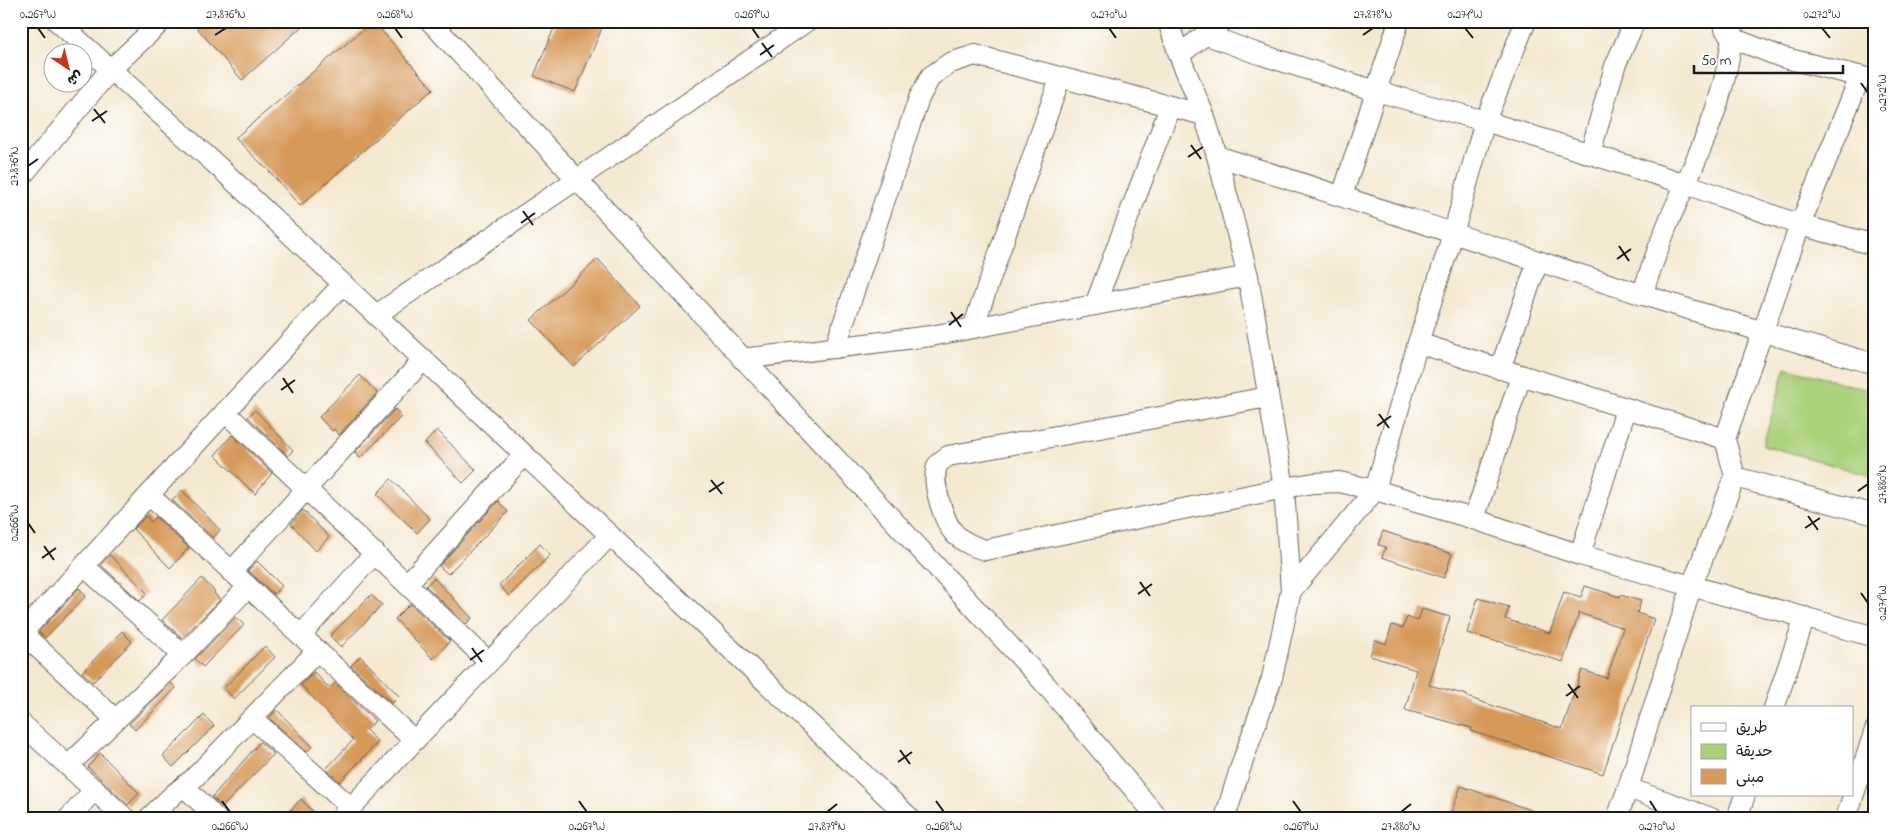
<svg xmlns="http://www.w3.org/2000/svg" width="1896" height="839" font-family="'Indie Flower','Playpen Sans Arabic',sans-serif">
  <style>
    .green { fill: #aad07a; stroke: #63764b }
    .building { fill: #d69959 }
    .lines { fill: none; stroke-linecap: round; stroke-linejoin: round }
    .street-casing { stroke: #68635b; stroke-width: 22 }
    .street { stroke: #fff; stroke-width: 20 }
    .ticks { fill: none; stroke: #1c1c1c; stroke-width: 2 }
    .neatline { fill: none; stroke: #1c1c1c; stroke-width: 2 }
    .ticks-label { font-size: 12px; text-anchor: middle; fill: #1c1c1c }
  </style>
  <rect width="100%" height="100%" fill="#fff"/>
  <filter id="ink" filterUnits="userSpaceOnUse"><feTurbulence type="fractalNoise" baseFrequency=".02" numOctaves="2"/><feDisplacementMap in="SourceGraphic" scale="10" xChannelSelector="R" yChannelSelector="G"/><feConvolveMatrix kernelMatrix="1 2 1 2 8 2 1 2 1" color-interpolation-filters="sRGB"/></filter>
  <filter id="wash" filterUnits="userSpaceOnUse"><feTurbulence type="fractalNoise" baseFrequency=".0096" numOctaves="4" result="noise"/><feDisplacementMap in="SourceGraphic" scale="20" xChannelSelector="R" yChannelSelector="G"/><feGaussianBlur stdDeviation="1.12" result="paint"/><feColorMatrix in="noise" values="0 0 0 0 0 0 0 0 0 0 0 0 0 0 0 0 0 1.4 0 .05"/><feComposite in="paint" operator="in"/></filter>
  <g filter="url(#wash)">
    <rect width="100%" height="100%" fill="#f4e8d0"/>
    <polygon class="green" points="1786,367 1875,392 1875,477 1763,445"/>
    <g id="blocks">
      <g class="building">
        <polygon points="191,21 308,21 242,80"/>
        <polygon points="373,21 433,89 300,206 270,172 235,138"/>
        <polygon points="557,21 605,21 575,92 534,76"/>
        <polygon points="598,259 640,306 574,367 531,320"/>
        <polygon points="360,375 377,393 339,435 334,429 332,431 319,417"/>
        <polygon points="395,409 402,416 360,458 355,452"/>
        <polygon points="255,410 293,450 288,456 248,417"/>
        <polygon points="437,430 476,470 463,483 425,443"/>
        <polygon points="232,435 272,473 255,494 215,455"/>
        <polygon points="391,479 430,519 417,533 377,494"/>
        <polygon points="182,490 220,530 213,538 172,500"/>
        <polygon points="498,501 508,512 448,574 439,566"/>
        <polygon points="303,510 329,537 316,551 291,524"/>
        <polygon points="146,516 151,522 156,517 189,548 170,568 133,529"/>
        <polygon points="1383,531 1452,554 1444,578 1382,557 1386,547 1378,545"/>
        <polygon points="540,544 550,555 509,596 499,585"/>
        <polygon points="110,555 147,593 140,601 101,565"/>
        <polygon points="257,561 282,586 274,594 248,571"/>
        <polygon points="202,578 215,592 214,593 220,600 182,638 162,620"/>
        <polygon points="434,578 472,618 466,624 426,586"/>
        <polygon points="1585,586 1620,597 1620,595 1641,601 1637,613 1654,619 1603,774 1471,731 1472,728 1405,710 1416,670 1370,656 1375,640 1386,644 1392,625 1403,628 1407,617 1418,621 1422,609 1450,617 1429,685 1467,695 1467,697 1562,729 1582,670 1607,678 1623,628 1579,613 1563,662 1498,641 1498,642 1467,633 1478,598 1509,607 1505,619 1550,633 1564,592 1581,597"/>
        <polygon points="79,588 86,596 45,638 39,632"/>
        <polygon points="371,595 382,605 341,647 330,636"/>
        <polygon points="410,604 450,641 433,659 395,619"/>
        <polygon points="236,617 244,625 203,667 195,659"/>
        <polygon points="122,631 132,642 93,682 82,672"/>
        <polygon points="265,646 275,657 234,699 224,688"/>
        <polygon points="360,656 399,696 392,703 351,666"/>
        <polygon points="314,672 327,686 330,688 335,683 375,721 366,730 378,742 340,782 326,769 353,740 301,685"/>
        <polygon points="171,683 176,688 135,730 129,724"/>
        <polygon points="277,710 312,746 307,752 269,718"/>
        <polygon points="204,715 214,726 173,767 163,756"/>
        <polygon points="260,742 274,754 222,807 212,797"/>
        <polygon points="100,753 139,793 128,805 88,767"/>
        <polygon points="1461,786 1545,815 1544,818 1449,818"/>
        <polygon points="301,799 319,818 283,818"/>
      </g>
    </g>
  </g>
  <g filter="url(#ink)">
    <use href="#blocks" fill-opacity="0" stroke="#68635b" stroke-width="1"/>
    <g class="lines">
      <g class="street-casing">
        <g id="street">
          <polyline points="57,21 221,169 910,818"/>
          <polyline points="430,21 1047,686 1158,818"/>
          <polyline points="1168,21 1179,55"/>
          <polyline points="1223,21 1179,55 1204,115 1217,156 1248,276 1284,488 1291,591 1272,678 1240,769 1225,818"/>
          <polyline points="1725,29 1732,38 1781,57 1875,80"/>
          <polyline points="1207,35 1253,52 1376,91 1485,121 1686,184 1800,225 1875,245"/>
          <polyline points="1590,154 1615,66 1635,21"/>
          <path d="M1217 156C1436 226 1653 303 1875 364"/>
          <polyline points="21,177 111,69 162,21"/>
          <polyline points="1342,196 1399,21"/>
          <path d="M1642 295C1651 268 1660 242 1671 216 1699 154 1730 91 1733 21"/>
          <polyline points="1095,305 1170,107"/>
          <polyline points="376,315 576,180 807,21"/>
          <polyline points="973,328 1060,78"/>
          <polyline points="1418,343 1725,439"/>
          <polyline points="835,348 919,98 931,76 950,63 975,55 1204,115"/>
          <polyline points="742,359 931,336 1248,276"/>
          <polyline points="1500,369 1538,261"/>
          <path d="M1268 397 948 456C944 459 939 462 937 466 931 482 944 525 957 536 966 544 975 547 985 550L1284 488 1314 483 1339 482 1375 490 1474 519 1580 555 1875 637"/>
          <polyline points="225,412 489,662"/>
          <polyline points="1735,477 1875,515"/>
          <polyline points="149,495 414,740"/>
          <polyline points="1474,519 1521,376"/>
          <polyline points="1580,555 1626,409"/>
          <polyline points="84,566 183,655"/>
          <polyline points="231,572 424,359"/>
          <polyline points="407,584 524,455"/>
          <polyline points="1291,591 1375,490 1418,343 1453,234 1485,121 1526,21"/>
          <polyline points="22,633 115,719"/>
          <polyline points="21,634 343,284"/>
          <polyline points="301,635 375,553"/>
          <polyline points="1774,708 1805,617"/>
          <polyline points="252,718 350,807"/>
          <polyline points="21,723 125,818"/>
          <polyline points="68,766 183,655 248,587"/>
          <polyline points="184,786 216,818"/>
          <polyline points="1628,788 1711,818"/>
          <polyline points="69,818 95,789"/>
          <polyline points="149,818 174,794 193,779 317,651"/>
          <polyline points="341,818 610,535"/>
          <polyline points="1617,818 1628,788 1692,585 1735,477 1725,439 1800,225 1860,77"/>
          <polyline points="1737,818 1745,795"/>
          <polyline points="1846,818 1875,730"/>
        </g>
      </g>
      <use href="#street" class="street"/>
    </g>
  </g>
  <path class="ticks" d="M38 28 45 38M395 28 402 38M752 28 759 38M1109 28 1116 38M1465 28 1473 38M1822 28 1830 38M215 35 226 28M1363 35 1373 28M762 43 772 57M760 55 774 45M1861 83 1868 93M94 109 105 123M92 121 107 111M1191 145 1201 159M1188 157 1203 147M28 166 38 159M523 211 533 225M521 223 535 213M1619 246 1629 261M1617 259 1631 249M951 312 961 327M949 325 963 314M283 378 293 393M281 390 295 380M1379 414 1389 428M1377 426 1391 416M711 480 722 494M1858 491 1868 484M709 492 724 482M1808 516 1818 530M28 523 35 533M1805 528 1820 518M44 546 54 560M42 558 56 548M1140 582 1150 596M1861 593 1868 603M1138 594 1152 584M472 648 482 662M470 660 484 650M1568 684 1578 698M1566 696 1580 686M900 750 910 764M898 762 912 752M222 801 230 812M579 801 587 812M936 801 944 812M1293 801 1301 812M1650 801 1657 812M827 812 837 804M1401 812 1411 804"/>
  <rect width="1896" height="839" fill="none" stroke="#fff" stroke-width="55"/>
  <rect x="1691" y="706" width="162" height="90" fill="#ffffff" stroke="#a4a4a4"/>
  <rect x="1701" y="723" width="25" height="8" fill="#ffffff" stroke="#a4a4a4"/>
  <text x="1736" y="732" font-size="15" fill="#1c1c1c">طريق</text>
  <rect x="1701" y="744" width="25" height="15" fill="#aad07a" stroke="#a4a4a4"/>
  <text x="1736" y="756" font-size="15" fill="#1c1c1c">حديقة</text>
  <rect x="1701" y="769" width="25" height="15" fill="#d69959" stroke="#a4a4a4"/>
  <text x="1736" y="782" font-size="15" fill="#1c1c1c">مبنى</text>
  <g transform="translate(68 68) rotate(145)"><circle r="24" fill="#ffffff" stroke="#a4a4a4"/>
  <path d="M0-4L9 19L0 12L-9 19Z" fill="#c8321e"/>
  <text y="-8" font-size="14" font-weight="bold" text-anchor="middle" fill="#1c1c1c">ش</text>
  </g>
  <path d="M1694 65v8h149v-8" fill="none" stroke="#1c1c1c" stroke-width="2.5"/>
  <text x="1701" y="65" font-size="15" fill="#1c1c1c" stroke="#ffffff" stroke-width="4" paint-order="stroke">50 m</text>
  <rect x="28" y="28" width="1840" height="784" class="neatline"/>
  <g class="ticks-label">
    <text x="38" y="18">0.267°W</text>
    <text x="226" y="18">27.876°N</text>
    <text x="395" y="18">0.268°W</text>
    <text x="752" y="18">0.269°W</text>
    <text x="1109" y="18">0.270°W</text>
    <text x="1373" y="18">27.878°N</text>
    <text x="1465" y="18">0.271°W</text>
    <text x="1822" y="18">0.272°W</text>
    <text transform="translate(1882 93) rotate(-90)" y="4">0.272°W</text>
    <text transform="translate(14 166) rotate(-90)" y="4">27.876°N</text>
    <text transform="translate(1882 484) rotate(-90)" y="4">27.880°N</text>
    <text transform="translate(14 523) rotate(-90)" y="4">0.266°W</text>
    <text transform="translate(1882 603) rotate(-90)" y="4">0.271°W</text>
    <text x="230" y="830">0.266°W</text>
    <text x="587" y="830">0.267°W</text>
    <text x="827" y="830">27.879°N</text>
    <text x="944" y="830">0.268°W</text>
    <text x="1301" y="830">0.269°W</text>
    <text x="1401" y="830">27.880°N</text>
    <text x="1657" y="830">0.270°W</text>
  </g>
</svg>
